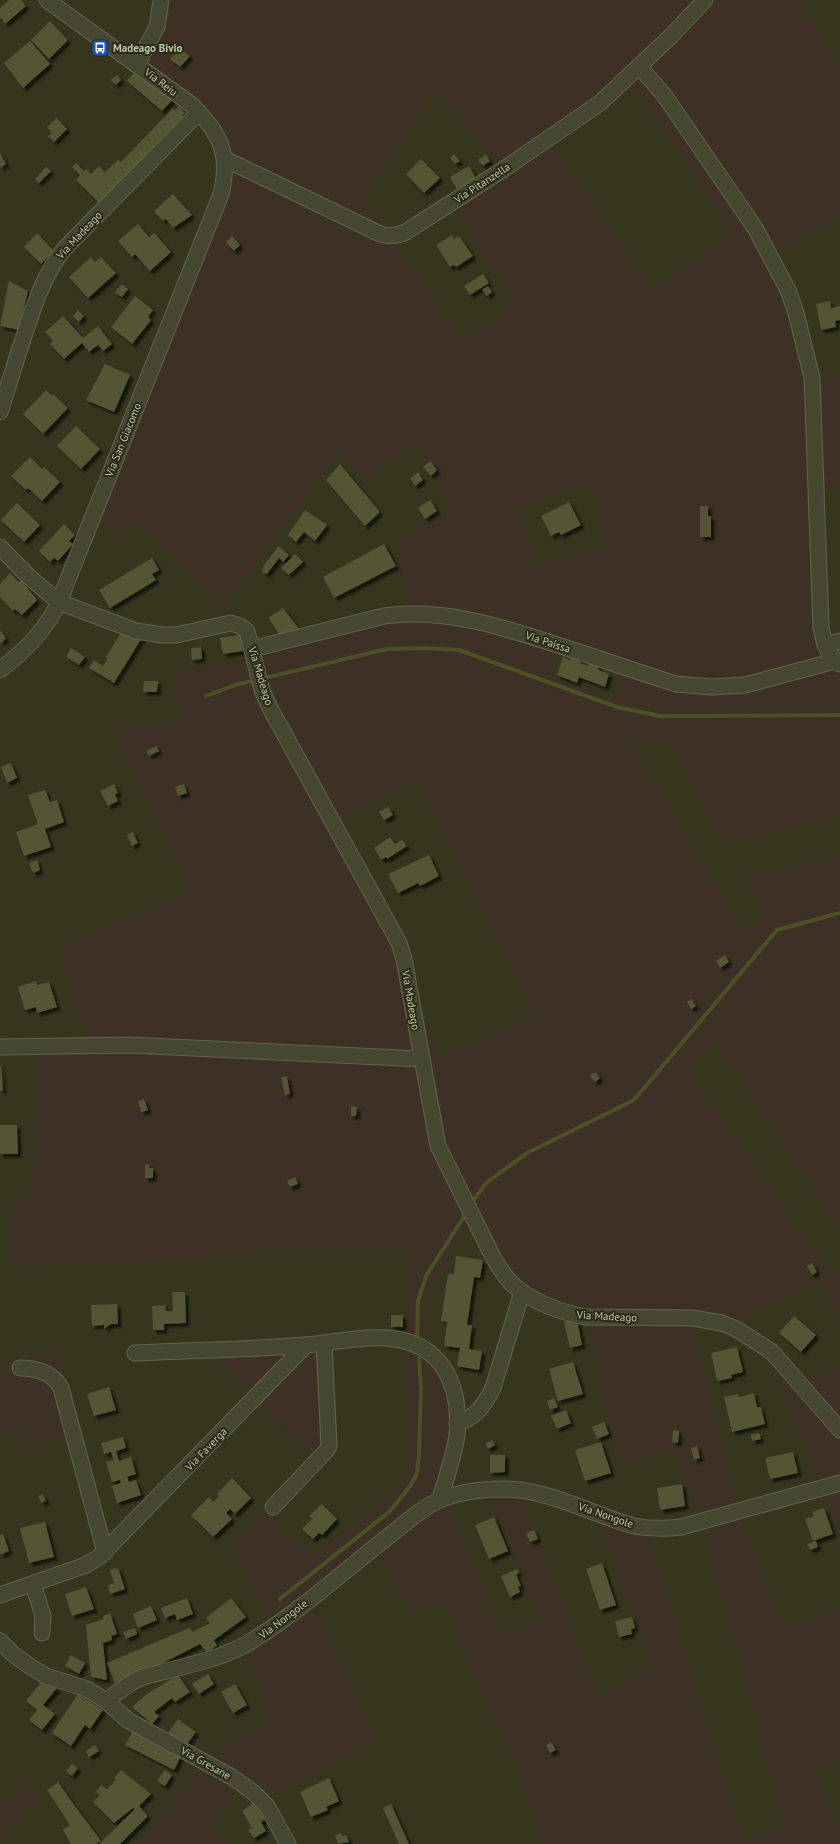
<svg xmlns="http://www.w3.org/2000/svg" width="840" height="1844" font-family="'PT Sans',sans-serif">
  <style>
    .green { fill: #3d3024; fill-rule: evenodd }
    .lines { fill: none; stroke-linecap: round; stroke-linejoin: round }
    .stream { stroke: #4d5024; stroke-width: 4 }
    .building { fill: #535535; filter: url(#shadow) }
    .minor-casing { stroke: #63654e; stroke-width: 17 }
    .minor { stroke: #454730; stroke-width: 15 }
    .labels { text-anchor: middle; stroke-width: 4; stroke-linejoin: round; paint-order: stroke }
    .poi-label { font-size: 11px; font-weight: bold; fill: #c2c5aa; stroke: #2a2b16; text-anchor: start }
    .street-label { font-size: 11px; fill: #c2c5aa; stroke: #2a2b16 }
  </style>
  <defs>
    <filter id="shadow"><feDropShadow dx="3.5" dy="3.5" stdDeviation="1" flood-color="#0009"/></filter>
  </defs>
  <rect width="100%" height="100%" fill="#35361d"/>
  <g class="green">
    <path d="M157 0H797L840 65V217L762 260C781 300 795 341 801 384L840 375V485L805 488 812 645 840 658V816L723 845 672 744 631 742 744 934 755 923 763 919 744 877 840 855V1233L714 1042 687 1070 832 1275 840 1271V1316L819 1283 735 1320 692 1331 740 1521 783 1629 840 1609V1760L814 1772 840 1835V1844H544L513 1758 442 1603 409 1612 380 1556 314 1606 376 1741 272 1795 244 1778 211 1825 226 1844H136L213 1757 270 1718 241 1639 271 1620 232 1548 266 1511 313 1557 408 1476 402 1346 408 1250 209 1252 208 1260 10 1266 15 1198H32L34 1050 88 1049 59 950 191 888 109 725 180 722 173 670 253 659 404 617 398 540 453 509 413 442 366 484 337 453 224 604 141 523 115 535 89 504 219 176V148L208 127 130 63 154 22ZM438 90 498 165 449 199 513 301 466 343 361 198ZM636 90 733 233 652 290 551 143ZM591 482 607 545 535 566 517 507ZM559 650 623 673 615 700 548 678ZM415 782 536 1014 439 1057 342 818ZM469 1222 511 1288 589 1321 617 1464 671 1451 703 1527 785 1826 742 1840 647 1534 596 1518 651 1664 599 1701 521 1499 487 1496 541 1617 502 1635 449 1508 435 1512 449 1441 451 1405 443 1376 423 1344 426 1296Z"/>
    <polygon points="324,1347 328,1442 315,1459 212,1354"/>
    <polygon points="57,1351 76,1431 23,1450 19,1431 0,1435 0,1364"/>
    <polygon points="840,1366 840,1542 824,1495 780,1387"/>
    <polygon points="25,1784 40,1804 0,1842 0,1806"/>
  </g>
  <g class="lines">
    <g class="stream">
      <polyline points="206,696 235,685 387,649 425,648 459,650 617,707 660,716 840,715"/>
      <polyline points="471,1204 486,1183 527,1153 634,1100 777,930 840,913"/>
      <polyline points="417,1342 418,1301 426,1276 467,1212"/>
      <polyline points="280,1599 389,1512 411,1485 417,1473 419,1455 421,1388 419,1358"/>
    </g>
  </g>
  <g class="building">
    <polygon points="9,0 21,0 26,6 5,24 0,17 0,8"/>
    <polygon points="50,21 68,40 49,59 31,40"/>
    <polygon points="30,41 50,64 23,88 4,63"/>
    <polygon points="179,47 190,56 180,67 170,59"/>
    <polygon points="139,67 174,98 162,111 127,81"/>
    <polygon points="117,75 121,80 116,85 111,80"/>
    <polygon points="179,106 185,113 182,116 184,118 99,203 76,180 80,175 72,167 76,163 84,171 86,169 91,174 99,166 105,172 118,160 121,162 173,108 175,110"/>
    <polygon points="57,118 67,129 54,142 48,136 52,133 47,127"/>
    <polygon points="0,153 6,164 0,168"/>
    <polygon points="454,154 460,161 455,164 450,158"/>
    <polygon points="486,155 490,161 483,166 478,160"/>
    <polygon points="421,159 440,178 424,193 406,174"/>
    <polygon points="469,166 478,182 459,193 450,177"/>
    <polygon points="46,167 51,171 39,183 35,179"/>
    <polygon points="173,194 192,215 173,228 166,219 163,221 154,211"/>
    <polygon points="138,224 149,237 154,233 171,252 150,271 135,254 132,257 118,241"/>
    <polygon points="37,233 54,251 41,264 24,247"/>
    <polygon points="452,235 454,239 459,236 473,256 456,267 453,265 450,267 436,245"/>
    <polygon points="232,236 240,245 234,251 226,242"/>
    <polygon points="91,257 95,262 101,257 116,273 88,298 69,277"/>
    <polygon points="483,274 489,283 470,295 464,286"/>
    <polygon points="9,281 28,291 19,330 0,326"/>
    <polygon points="122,284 128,289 122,297 115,292"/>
    <polygon points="488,286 492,292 487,296 482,290"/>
    <polygon points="135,296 153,310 148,317 151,320 132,344 111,327"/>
    <polygon points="830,301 831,308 840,306 840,320 835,321 836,327 821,330 816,304"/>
    <polygon points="78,310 84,316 79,322 73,316"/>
    <polygon points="63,316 83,338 98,326 112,344 103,351 98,345 89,352 82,343 64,359 50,344 53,341 45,332"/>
    <polygon points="105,364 130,375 114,412 86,400"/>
    <polygon points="46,390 52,396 53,394 68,408 43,434 23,414"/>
    <polygon points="76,426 100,449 81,469 57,446"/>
    <polygon points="30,457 42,469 44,467 60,482 42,501 28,488 26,490 11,476"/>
    <polygon points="430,461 437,470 431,476 423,467"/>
    <polygon points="340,464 380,512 365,526 326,480"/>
    <polygon points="418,472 423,480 415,486 410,478"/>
    <polygon points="430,500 437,511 425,519 418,508"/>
    <polygon points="569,502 581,525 561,535 559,532 551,536 541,516"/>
    <polygon points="17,503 40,525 24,542 1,520"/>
    <polygon points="700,506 708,506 708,516 711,516 711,537 700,537"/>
    <polygon points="305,510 327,525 315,541 304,532 296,542 288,535"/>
    <polygon points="64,524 75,535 69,541 73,544 58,561 54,558 50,562 39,551"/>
    <polygon points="384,544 396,566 334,598 323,577"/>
    <polygon points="279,546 289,555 283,562 279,558 267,574 262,572 264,565"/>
    <polygon points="295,554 303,562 289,575 281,568"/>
    <polygon points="152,558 159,570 152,574 156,580 110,608 99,590"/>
    <polygon points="10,573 19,582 21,580 37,600 22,615 15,609 13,611 0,597 0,584"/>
    <polygon points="283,608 303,634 282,638 268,618"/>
    <polygon points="123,629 143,636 114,683 89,668 94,660 103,666 108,658 106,657"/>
    <polygon points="0,631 6,638 0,644"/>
    <polygon points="240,635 243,651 223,654 220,638"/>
    <polygon points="201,647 202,659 192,660 191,648"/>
    <polygon points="71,648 85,657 79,665 66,657"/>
    <polygon points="563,657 570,660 571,657 581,660 580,663 588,666 589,663 599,666 598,670 609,674 605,687 579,677 577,683 557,675"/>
    <polygon points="144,681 158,681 157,692 143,692"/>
    <polygon points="156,746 159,751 149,756 146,751"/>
    <polygon points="11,763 17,778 7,783 1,767"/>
    <polygon points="114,784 118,793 115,794 118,801 108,806 100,791"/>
    <polygon points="184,784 187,793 178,796 175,787"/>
    <polygon points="45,790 50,802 57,800 64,822 45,829 51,847 24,856 16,832 38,824 28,795"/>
    <polygon points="388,807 393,815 384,820 379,812"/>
    <polygon points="133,832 138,843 132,846 127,835"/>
    <polygon points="390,837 395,844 402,840 407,846 387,859 386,857 381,860 374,848"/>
    <polygon points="429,855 439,876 420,886 418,883 398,893 388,874"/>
    <polygon points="37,860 40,870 33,873 29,863"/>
    <polygon points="725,955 729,962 720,968 716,961"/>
    <polygon points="36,981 37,985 49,982 57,1007 37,1013 36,1007 25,1010 18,987"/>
    <polygon points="691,999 696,1006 691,1009 687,1002"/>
    <polygon points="0,1066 1,1066 3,1091 0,1091"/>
    <polygon points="595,1072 600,1078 595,1082 590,1076"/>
    <polygon points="287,1076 290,1094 285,1095 281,1077"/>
    <polygon points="144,1099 148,1110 141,1112 138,1101"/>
    <polygon points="351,1106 357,1107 356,1116 351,1116"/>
    <polygon points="0,1125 17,1125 18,1154 0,1154"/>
    <polygon points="149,1164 149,1168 153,1168 153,1178 145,1178 145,1165"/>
    <polygon points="295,1177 298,1184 290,1187 287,1181"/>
    <polygon points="456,1256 483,1260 480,1278 474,1277 467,1325 472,1325 469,1349 482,1351 479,1370 457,1366 460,1348 444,1346 447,1322 441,1321 448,1274 454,1274"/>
    <polygon points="812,1263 817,1272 812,1275 807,1266"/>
    <polygon points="172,1292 185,1292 186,1323 164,1324 164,1330 153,1330 152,1306 165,1305 166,1311 173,1311"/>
    <polygon points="117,1304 118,1324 111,1324 104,1329 104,1325 92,1326 91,1305"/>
    <rect x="391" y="1315" width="12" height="12"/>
    <polygon points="794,1316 816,1335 801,1352 779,1333"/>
    <polygon points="577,1319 582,1345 570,1348 564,1322"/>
    <polygon points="737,1347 743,1372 731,1375 732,1378 717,1381 711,1353"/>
    <polygon points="573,1362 583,1394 558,1401 549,1369"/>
    <polygon points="109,1387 116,1410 94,1416 87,1394"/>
    <polygon points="754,1393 757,1407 761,1407 765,1424 732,1432 724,1397 738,1394 739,1397"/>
    <polygon points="554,1398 558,1407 550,1410 547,1401"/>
    <polygon points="566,1410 571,1423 557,1429 551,1416"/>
    <polygon points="604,1422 609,1434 597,1439 592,1427"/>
    <polygon points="673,1430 679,1431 678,1443 672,1442"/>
    <polygon points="759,1433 761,1439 752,1441 751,1435"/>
    <polygon points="123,1437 126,1448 116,1451 119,1461 131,1457 136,1474 127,1477 129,1482 136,1480 141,1495 117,1503 112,1486 121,1483 120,1480 112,1482 106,1462 114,1460 111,1452 104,1454 101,1443"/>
    <polygon points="492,1440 495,1445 488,1449 485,1444"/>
    <polygon points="601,1442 611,1473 585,1481 575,1450"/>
    <polygon points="697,1446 700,1458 694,1460 691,1448"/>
    <polygon points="793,1452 798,1473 770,1479 765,1458"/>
    <polygon points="490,1455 505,1455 505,1472 490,1473"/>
    <polygon points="232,1478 251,1498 235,1514 230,1509 226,1513 232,1519 213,1537 191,1515 209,1497 213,1502 219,1496 217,1494"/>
    <polygon points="682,1484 685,1506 660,1510 657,1488"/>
    <polygon points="43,1494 46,1501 41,1503 38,1496"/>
    <polygon points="322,1504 337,1519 322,1535 319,1533 313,1539 302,1529 312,1519 309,1516"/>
    <polygon points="824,1508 833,1534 813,1541 805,1519 814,1516 812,1512"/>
    <polygon points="494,1517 508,1551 489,1559 475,1525"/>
    <polygon points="45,1522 54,1557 29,1563 20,1528"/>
    <polygon points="534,1530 538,1539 530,1542 526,1533"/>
    <polygon points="3,1534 9,1551 0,1555 0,1535"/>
    <polygon points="816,1541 818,1547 810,1550 807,1544"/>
    <polygon points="602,1563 616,1605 600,1610 586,1569"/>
    <polygon points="118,1568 125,1589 110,1594 108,1585 114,1583 110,1570"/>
    <polygon points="517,1569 519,1573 516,1574 521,1586 518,1587 520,1592 510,1597 501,1576"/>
    <polygon points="86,1587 94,1609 72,1616 65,1594"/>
    <polygon points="187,1598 193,1614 177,1620 175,1614 165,1618 161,1608"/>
    <polygon points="231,1598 246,1617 214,1640 217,1646 207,1652 200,1644 165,1662 115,1683 107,1663 189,1628 193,1632 210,1623 206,1618"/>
    <polygon points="151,1606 157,1620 138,1628 133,1614"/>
    <polygon points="110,1613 117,1634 111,1636 112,1640 103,1643 107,1680 91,1677 86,1625 104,1619 103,1616"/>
    <polygon points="632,1617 635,1628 631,1629 632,1634 619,1637 615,1621"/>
    <polygon points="135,1628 137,1634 126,1639 123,1632"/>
    <polygon points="71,1655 85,1663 79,1674 65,1666"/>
    <polygon points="208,1674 214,1684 199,1694 192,1684"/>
    <polygon points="178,1675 190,1692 175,1702 172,1698 154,1712 159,1716 152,1724 132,1707 147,1694"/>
    <polygon points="42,1681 57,1688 43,1705 55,1714 42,1730 29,1720 37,1710 26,1701"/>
    <polygon points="235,1684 247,1705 233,1713 221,1692"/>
    <polygon points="78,1694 103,1710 90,1729 85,1725 71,1746 52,1733"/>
    <polygon points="178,1719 196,1732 184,1748 166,1736"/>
    <polygon points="134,1729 182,1754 174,1770 125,1745"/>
    <polygon points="551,1742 556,1750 550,1753 546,1745"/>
    <polygon points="95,1745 99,1751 89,1757 86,1751"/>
    <polygon points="72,1764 78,1768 72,1776 66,1771"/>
    <polygon points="121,1770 151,1794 139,1806 148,1816 120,1844 99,1844 135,1809 133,1808 114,1823 93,1802 100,1795 96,1792 101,1785 107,1789 116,1780 114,1778"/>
    <polygon points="165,1770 172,1775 165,1786 157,1781"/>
    <polygon points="329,1778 339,1801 326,1807 328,1810 311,1817 300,1792"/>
    <polygon points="58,1782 72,1802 101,1841 96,1844 71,1844 63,1830 70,1825 47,1790"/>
    <polygon points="255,1802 265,1819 261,1822 266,1831 254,1838 248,1830 252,1828 242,1811"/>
    <polygon points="391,1804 409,1844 399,1844 383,1808"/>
    <polygon points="341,1833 342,1836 346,1835 349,1842 338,1844 335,1835"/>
  </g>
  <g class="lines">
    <g class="minor-casing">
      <g id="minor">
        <polyline points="137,64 157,27 161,0"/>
        <path d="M639 66 664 95 755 228 788 290 796 313 812 378 821 627C823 641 827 655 840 664"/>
        <path d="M225 159 378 233C387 237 394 236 404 233L504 169 600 103 671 36 705 0"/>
        <path d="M0 412C8 387 15 363 23 339 34 306 43 275 65 248L199 112"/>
        <path d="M0 547 28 576 59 602 136 631 162 635H176L231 623 240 626 247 631 262 690 270 708 399 943 404 959 438 1146 491 1253C497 1264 503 1275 512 1284 530 1301 560 1312 585 1317L692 1318 722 1323 738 1330 772 1352 840 1430"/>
        <polyline points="825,645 840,641"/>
        <path d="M252 649 384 616C441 608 497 625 551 643 593 656 634 671 676 684L712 687 745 685 835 661"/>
        <path d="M0 670C25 651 46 630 59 602L221 194C231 154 220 133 192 105L47 0"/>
        <polyline points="0,1047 129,1045 422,1059"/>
        <path d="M135 1353C192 1350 249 1350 305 1345 332 1343 359 1336 387 1338 442 1342 461 1384 457 1435 455 1454 445 1480 440 1500"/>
        <path d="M20 1368C36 1368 53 1373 61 1388L105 1552"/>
        <path d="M457 1423C475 1419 485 1404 493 1388L522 1292"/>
        <polyline points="273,1507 326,1451 329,1446 324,1343"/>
        <polyline points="33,1584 43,1616 42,1633"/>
        <polyline points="0,1595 86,1565 99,1557 306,1345"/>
        <polyline points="0,1641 14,1655 31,1667 46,1676 87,1689 106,1701 129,1721 232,1777 254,1793 267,1806 288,1844"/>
        <path d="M106 1701 129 1684 142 1677C176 1668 225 1659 253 1640 300 1611 342 1573 385 1539 403 1526 420 1508 442 1499 462 1491 485 1489 507 1489 552 1491 591 1514 634 1526 650 1529 665 1529 681 1527L840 1483"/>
      </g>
    </g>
    <use href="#minor" class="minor"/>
  </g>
  <defs>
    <g id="bus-square" transform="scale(0.9)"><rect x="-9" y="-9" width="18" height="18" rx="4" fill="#1a4fb4" stroke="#2a2b16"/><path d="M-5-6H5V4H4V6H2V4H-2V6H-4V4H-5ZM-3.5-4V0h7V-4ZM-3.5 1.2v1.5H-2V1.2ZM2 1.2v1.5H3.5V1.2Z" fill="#fff"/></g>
  </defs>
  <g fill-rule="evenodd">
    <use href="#bus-square" x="100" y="48"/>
  </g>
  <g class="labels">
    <g class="poi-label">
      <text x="113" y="52">Madeago Bivio</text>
    </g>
    <g class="street-label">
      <text transform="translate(161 82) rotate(37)" y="4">Via Reiu</text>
      <text transform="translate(482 183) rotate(-33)" y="4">Via Pitanzella</text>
      <text transform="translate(79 235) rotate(-47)" y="4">Via Madeago</text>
      <text transform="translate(123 440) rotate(-68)" y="4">Via San Giacomo</text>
      <text transform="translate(548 642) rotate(18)" y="4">Via Paissa</text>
      <text transform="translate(261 676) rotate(73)" y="4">Via Madeago</text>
      <text transform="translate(411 1000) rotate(80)" y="4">Via Madeago</text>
      <text transform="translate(607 1316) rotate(3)" y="4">Via Madeago</text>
      <text transform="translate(206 1449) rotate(-46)" y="4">Via Faverga</text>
      <text transform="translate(606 1515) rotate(19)" y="4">Via Nongole</text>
      <text transform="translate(283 1619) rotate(-37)" y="4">Via Nongole</text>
      <text transform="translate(206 1763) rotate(29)" y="4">Via Gresane</text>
    </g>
  </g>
</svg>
